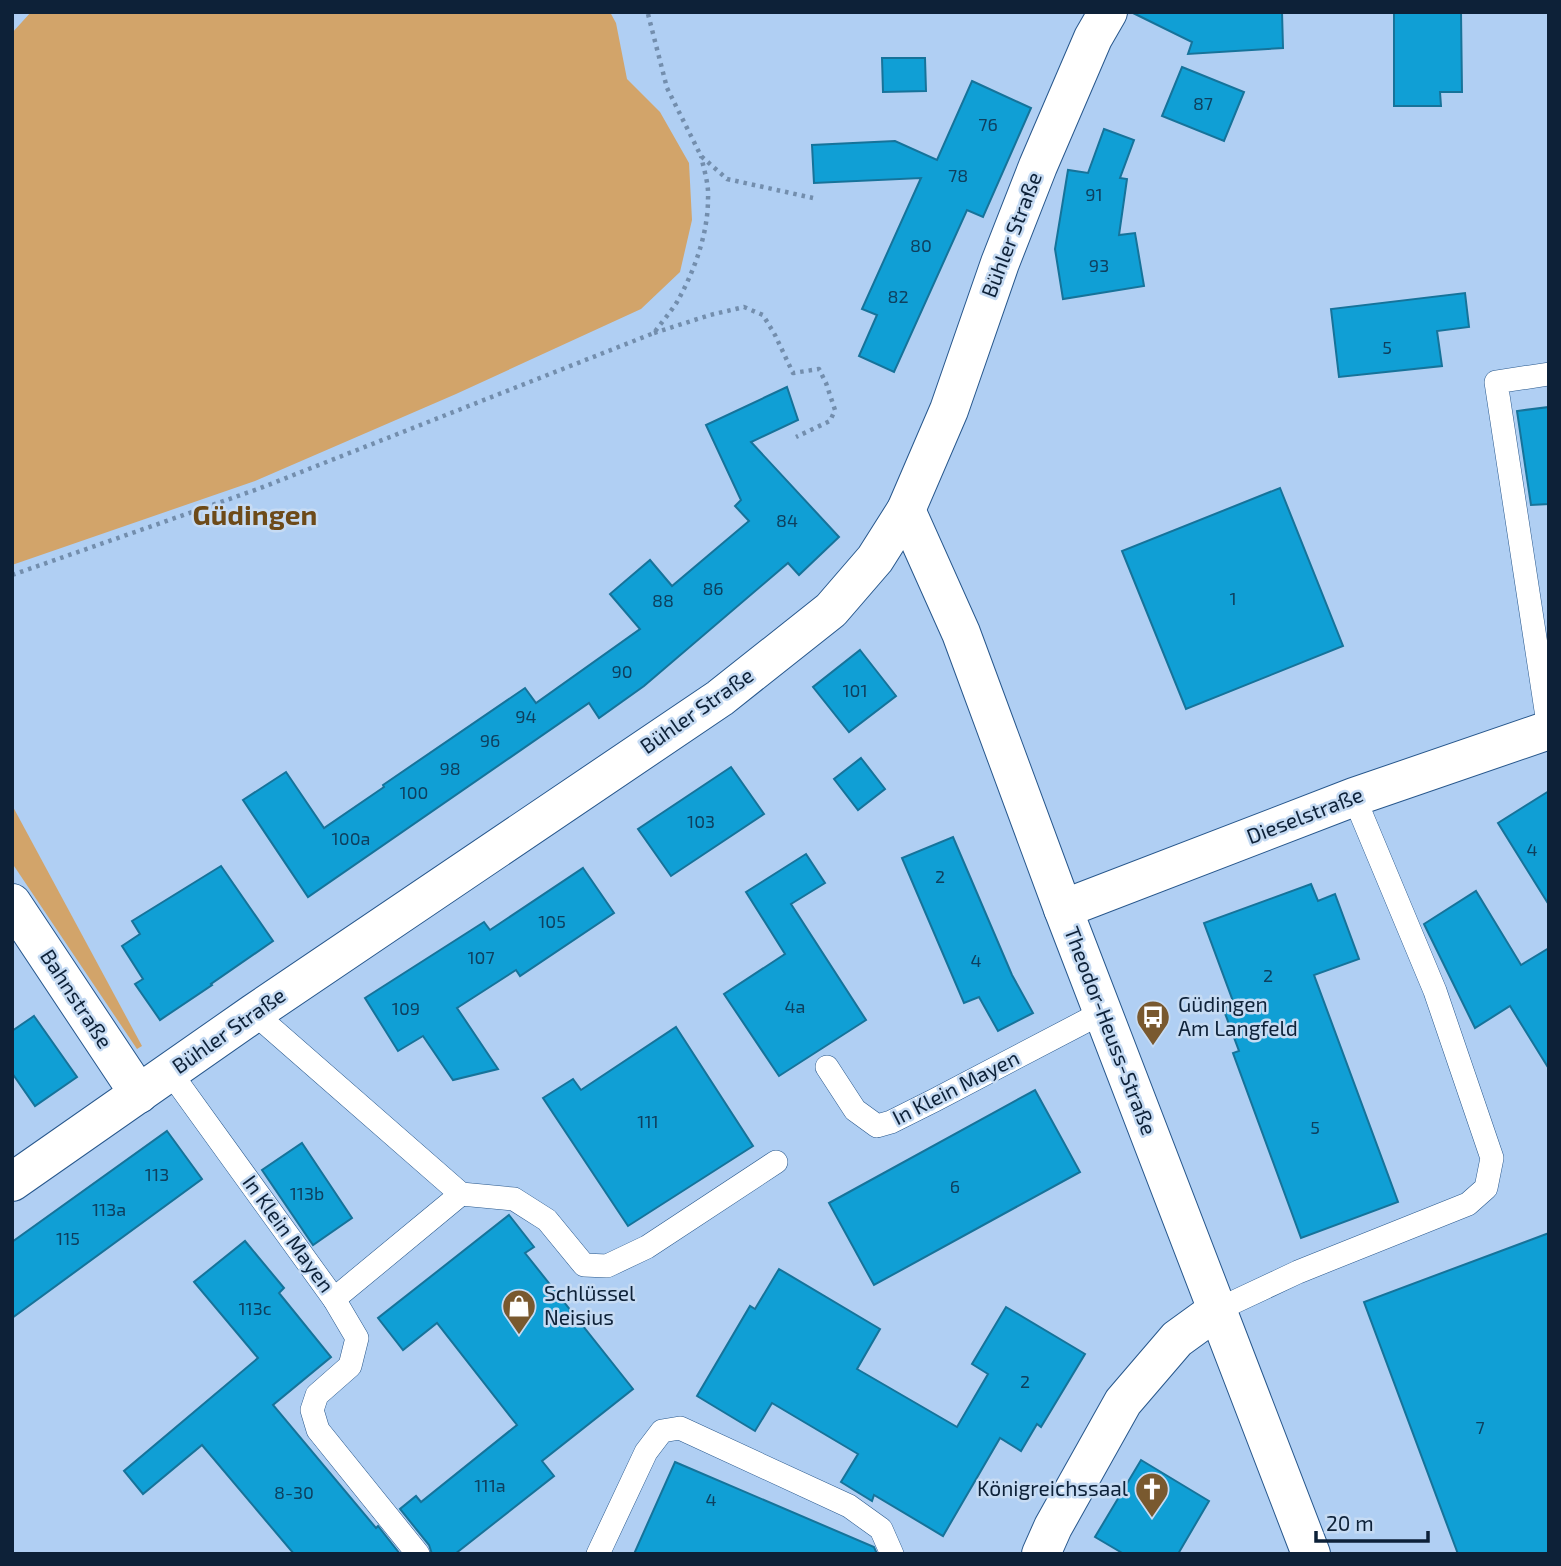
<svg xmlns="http://www.w3.org/2000/svg" width="1561" height="1566" font-family="'Exo 2',sans-serif">
  <style>
    .green { fill: #d2a46a }
    .building { fill: #109fd5; stroke: #16739a; stroke-width: 2 }
    .lines { fill: none; stroke-linecap: round; stroke-linejoin: round }
    .lane-casing { stroke: #27578c; stroke-width: 24 }
    .street-casing { stroke: #27578c; stroke-width: 40 }
    .secondary-casing { stroke: #27578c; stroke-width: 40 }
    .path { stroke: #738ead; stroke-width: 4.5; stroke-dasharray: 3.5 5; stroke-linecap: butt }
    .lane { stroke: #fff; stroke-width: 23 }
    .street { stroke: #fff; stroke-width: 38 }
    .secondary { stroke: #fff; stroke-width: 38 }
    .labels { text-anchor: middle; stroke-width: 5; stroke-linejoin: round; paint-order: stroke }
    .number-label { font-size: 18px; fill: #0e405f }
    .street-label { font-size: 21px; fill: #0d2138; stroke: #c6dbf3 }
    .poi-label { font-size: 21px; fill: #0d2138; stroke: #c6dbf3; text-anchor: start }
    .district-label { font-size: 28px; font-weight: bold; fill: #6d4a18; stroke: #c6dbf3 }
  </style>
  <rect width="100%" height="100%" fill="#b0cff3"/>
  <g class="green">
    <polygon points="31,12 610,12 616,23 627,79 660,112 689,163 692,220 680,272 641,309 456,394 255,481 12,565 12,33"/>
    <polygon points="12,805 142,1046 137,1049 12,863"/>
  </g>
  <g class="building">
    <polygon points="1131,12 1282,12 1283,48 1188,54 1192,42"/>
    <polygon points="1394,12 1461,12 1462,92 1440,92 1441,106 1394,106"/>
    <polygon points="882,58 925,58 926,91 883,92"/>
    <polygon points="1182,67 1244,92 1224,141 1162,116"/>
    <polygon points="972,81 1031,108 983,217 967,210 894,372 859,356 877,315 862,309 921,178 814,183 812,145 895,141 937,160"/>
    <polygon points="1104,129 1134,140 1120,178 1127,179 1119,235 1135,233 1144,286 1063,299 1055,249 1068,170 1088,173"/>
    <polygon points="1465,293 1469,327 1437,331 1442,366 1339,377 1331,309"/>
    <polygon points="787,387 798,420 751,442 839,537 799,575 788,563 644,686 599,718 589,703 308,897 243,800 286,772 324,828 384,787 383,785 525,688 536,703 640,629 610,594 650,560 672,586 749,521 735,506 741,500 706,425"/>
    <polygon points="1549,407 1549,504 1531,505 1517,411"/>
    <polygon points="1280,488 1343,646 1186,709 1122,551"/>
    <polygon points="860,650 896,696 849,732 813,687"/>
    <polygon points="861,758 885,789 858,810 834,779"/>
    <polygon points="731,767 764,814 671,876 638,829"/>
    <polygon points="1549,791 1549,905 1498,823"/>
    <polygon points="953,837 1012,975 1033,1013 998,1031 979,997 964,1003 902,858"/>
    <polygon points="806,854 825,883 791,904 866,1020 779,1076 724,994 785,954 746,892"/>
    <polygon points="221,866 273,941 211,984 212,985 160,1020 135,984 143,979 122,946 140,934 132,921"/>
    <polygon points="583,868 614,913 520,976 516,970 457,1008 498,1069 453,1080 423,1036 398,1051 365,998 484,922 490,930"/>
    <polygon points="1311,884 1318,901 1335,894 1359,959 1314,975 1398,1202 1301,1238 1233,1053 1239,1051 1223,1008 1234,1004 1204,923"/>
    <polygon points="1476,891 1521,965 1549,948 1549,1069 1510,1006 1475,1028 1424,924"/>
    <polygon points="34,1016 77,1077 35,1106 12,1073 12,1031"/>
    <polygon points="676,1027 753,1146 628,1226 543,1098 573,1079 581,1090"/>
    <polygon points="1035,1090 1080,1172 874,1285 829,1203"/>
    <polygon points="167,1131 202,1179 12,1318 12,1242"/>
    <polygon points="302,1143 352,1218 313,1245 262,1170"/>
    <polygon points="509,1215 534,1247 525,1253 633,1389 542,1461 554,1476 455,1554 432,1554 429,1545 400,1509 416,1496 421,1502 517,1425 437,1323 403,1350 378,1318"/>
    <polygon points="1549,1233 1549,1554 1458,1554 1364,1302"/>
    <polygon points="245,1241 284,1288 279,1293 331,1357 273,1405 376,1528 378,1526 400,1554 294,1554 202,1445 143,1494 124,1471 258,1358 194,1282"/>
    <polygon points="779,1269 880,1329 857,1369 957,1427 988,1374 972,1364 1006,1307 1085,1354 1041,1427 1037,1424 1021,1451 1000,1438 943,1536 874,1495 872,1501 841,1482 858,1454 772,1403 755,1431 697,1396 750,1306 755,1309"/>
    <polygon points="1141,1460 1209,1501 1178,1554 1124,1554 1095,1537"/>
    <polygon points="675,1462 874,1547 877,1554 634,1554"/>
  </g>
  <g class="lines">
    <g class="lane-casing">
      <g id="lane">
        <polyline points="1549,730 1496,382 1549,374"/>
        <polyline points="254,1013 461,1194 514,1199 547,1220 584,1265 607,1266 647,1247 776,1162"/>
        <polyline points="827,1067 855,1110 877,1126 891,1122 935,1100 1103,1012"/>
        <polyline points="170,1072 334,1299 357,1338 350,1366 317,1395 312,1410 318,1430 418,1554"/>
        <polyline points="334,1299 461,1194"/>
        <polyline points="1217,1310 1298,1272 1468,1204 1486,1188 1492,1158 1435,991 1354,797"/>
        <polyline points="598,1554 646,1452 662,1431 680,1428 849,1506 881,1529 892,1554"/>
      </g>
    </g>
    <g class="street-casing">
      <g id="street">
        <polyline points="12,903 139,1094"/>
        <polyline points="1063,909 1354,797 1549,730"/>
        <polyline points="1041,1554 1053,1527 1123,1402 1177,1339 1217,1310"/>
      </g>
    </g>
    <g class="secondary-casing">
      <g id="secondary">
        <polyline points="906,510 961,633 1063,909 1311,1554"/>
        <polyline points="12,1182 254,1013 720,698 831,610 875,559 906,510 949,410 1000,263 1038,166 1093,38 1108,12"/>
      </g>
    </g>
    <g class="path">
      <polyline points="648,14 667,88 701,156 727,179 813,198"/>
      <polyline points="654,333 710,315 744,307 763,315 775,335 793,373 819,369 826,383 835,410 830,421 796,437"/>
      <path d="M12 575 258 489 654 333C661 323 670 313 677 302 694 272 708 234 708 199 709 184 704 170 701 156"/>
    </g>
    <use href="#lane" class="lane"/>
    <use href="#street" class="street"/>
    <use href="#secondary" class="secondary"/>
  </g>
  <defs>
    <g id="bus-pin" transform="scale(1.75)"><path d="M0 17L-7.5 6A9.5 9.5 0 1 1 7.5 6Z" fill="#79592f" stroke="#c6dbf3"/><path d="M-5-6H5V4H4V6H2V4H-2V6H-4V4H-5ZM-3.5-4V0h7V-4ZM-3.5 1.2v1.5H-2V1.2ZM2 1.2v1.5H3.5V1.2Z" fill="#fff"/></g>
    <g id="shop-pin" transform="scale(1.75)"><path d="M0 17L-7.5 6A9.5 9.5 0 1 1 7.5 6Z" fill="#79592f" stroke="#c6dbf3"/><path d="M-5-2.5h2.3a2.7 3.5 0 0 1 5.4 0H5L5.5 6h-11ZM-1.5-2.5h3a1.5 2.3 0 0 0-3 0Z" fill="#fff"/></g>
    <g id="church-pin" transform="scale(1.75)"><path d="M0 17L-7.5 6A9.5 9.5 0 1 1 7.5 6Z" fill="#79592f" stroke="#c6dbf3"/><path d="M-1.2-6h2.4v3.5h3.3v2.4h-3.3V6h-2.4V-.1h-3.3v-2.4h3.3Z" fill="#fff"/></g>
  </defs>
  <g fill-rule="evenodd">
    <use href="#bus-pin" x="1153" y="1017"/>
    <use href="#shop-pin" x="519" y="1306"/>
    <use href="#church-pin" x="1152" y="1489"/>
  </g>
  <g class="labels">
    <g class="number-label">
      <text x="1203" y="110">87</text>
      <text x="988" y="131">76</text>
      <text x="958" y="182">78</text>
      <text x="1094" y="201">91</text>
      <text x="921" y="252">80</text>
      <text x="1099" y="272">93</text>
      <text x="898" y="303">82</text>
      <text x="1387" y="354">5</text>
      <text x="787" y="527">84</text>
      <text x="713" y="595">86</text>
      <text x="1233" y="605">1</text>
      <text x="663" y="607">88</text>
      <text x="622" y="678">90</text>
      <text x="855" y="697">101</text>
      <text x="526" y="723">94</text>
      <text x="490" y="747">96</text>
      <text x="450" y="775">98</text>
      <text x="414" y="799">100</text>
      <text x="701" y="828">103</text>
      <text x="351" y="845">100a</text>
      <text x="1532" y="856">4</text>
      <text x="940" y="883">2</text>
      <text x="552" y="928">105</text>
      <text x="481" y="964">107</text>
      <text x="976" y="967">4</text>
      <text x="1268" y="982">2</text>
      <text x="795" y="1013">4a</text>
      <text x="406" y="1015">109</text>
      <text x="648" y="1128">111</text>
      <text x="1315" y="1134">5</text>
      <text x="157" y="1181">113</text>
      <text x="955" y="1193">6</text>
      <text x="307" y="1200">113b</text>
      <text x="109" y="1216">113a</text>
      <text x="68" y="1245">115</text>
      <text x="255" y="1315">113c</text>
      <text x="1025" y="1388">2</text>
      <text x="1480" y="1434">7</text>
      <text x="490" y="1492">111a</text>
      <text x="294" y="1499">8-30</text>
      <text x="711" y="1506">4</text>
    </g>
    <g class="street-label">
      <text transform="translate(1012 235) rotate(-69)" y="7">Bühler Straße</text>
      <text transform="translate(697 711) rotate(-35)" y="7">Bühler Straße</text>
      <text transform="translate(1305 816) rotate(-21)" y="7">Dieselstraße</text>
      <text transform="translate(76 999) rotate(57)" y="7">Bahnstraße</text>
      <text transform="translate(229 1031) rotate(-35)" y="7">Bühler Straße</text>
      <text transform="translate(1110 1031) rotate(69)" y="7">Theodor-Heuss-Straße</text>
      <text transform="translate(956 1088) rotate(-27)" y="7">In Klein Mayen</text>
      <text transform="translate(288 1234) rotate(54)" y="7">In Klein Mayen</text>
    </g>
    <g class="poi-label">
      <text x="1178" y="1012">Güdingen<tspan x="1178" dy="24">Am Langfeld</tspan></text>
      <text x="544" y="1301">Schlüssel<tspan x="544" dy="24">Neisius</tspan></text>
      <text x="1128" y="1496" text-anchor="end">Königreichssaal</text>
    </g>
    <g class="district-label">
      <text x="255" y="525">Güdingen</text>
    </g>
  </g>
  <rect width="1561" height="1566" fill="none" stroke="#0d2138" stroke-width="28"/>
  <path d="M1316 1531v10h112v-10" fill="none" stroke="#0d2138" stroke-width="3.5"/>
  <text x="1326" y="1531" font-size="21" fill="#0d2138" stroke="#c6dbf3" stroke-width="5" paint-order="stroke">20 m</text>
</svg>
